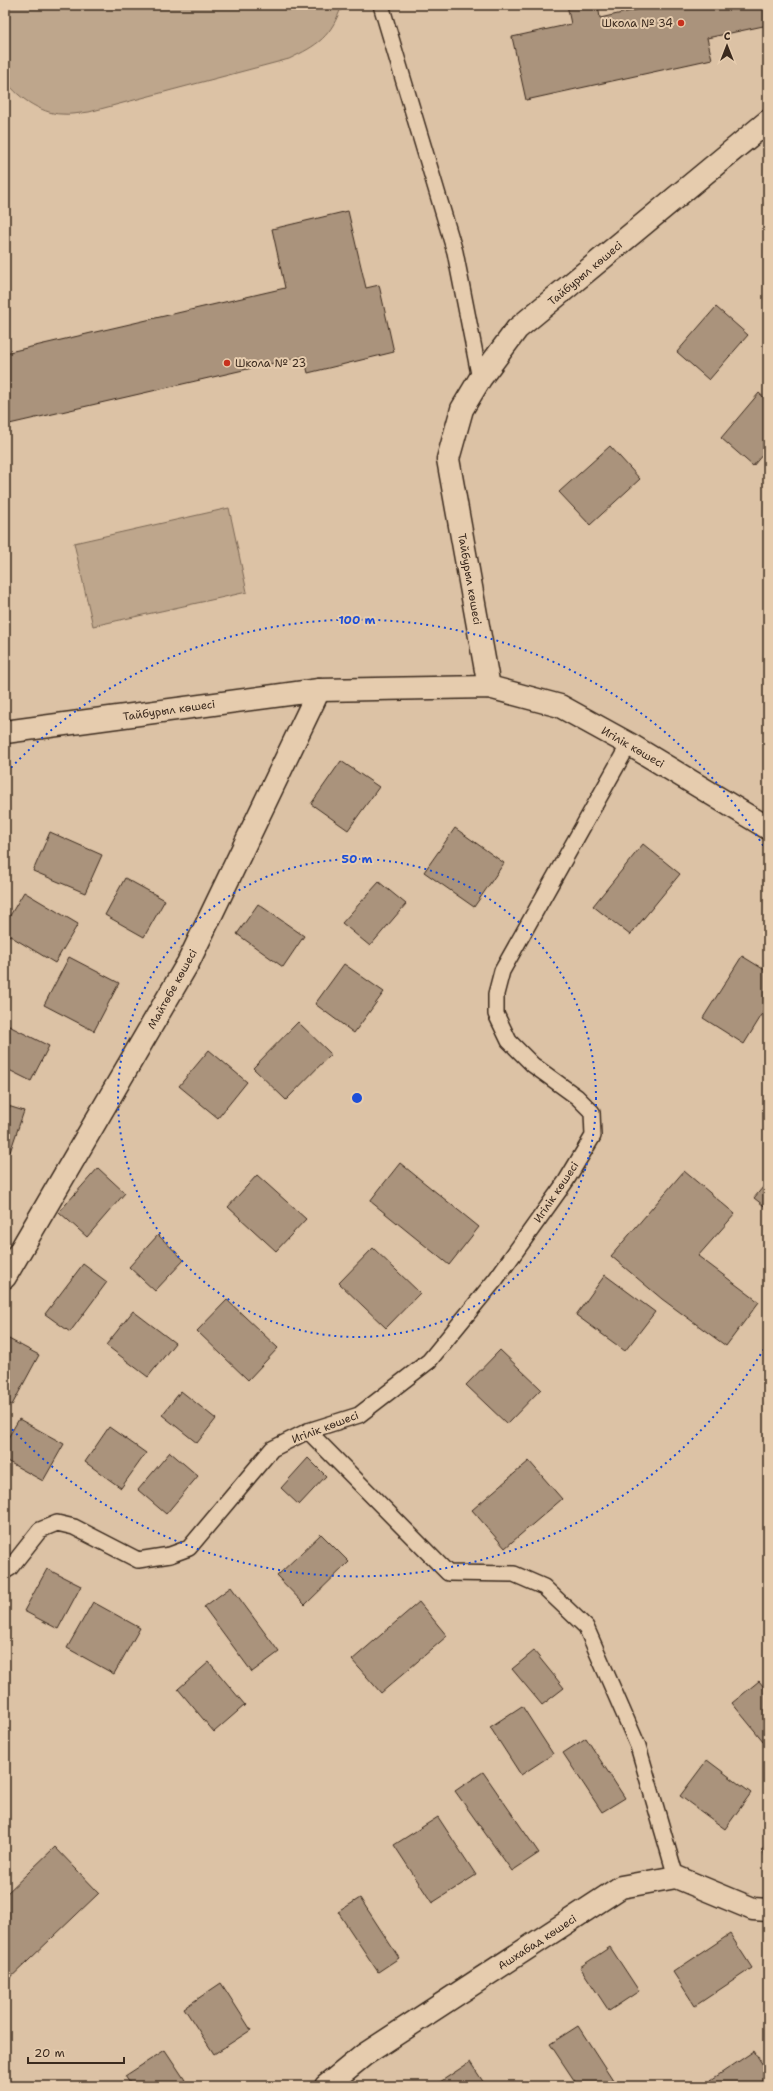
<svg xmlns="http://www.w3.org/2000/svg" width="773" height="2091" font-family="'Shantell Sans',sans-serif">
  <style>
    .green { fill: #bea68c; stroke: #7c6855 }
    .building { fill: #aa937b; stroke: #3b2a1e }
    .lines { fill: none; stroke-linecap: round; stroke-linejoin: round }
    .service-casing { stroke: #3b2a1e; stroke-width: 18 }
    .minor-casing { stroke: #3b2a1e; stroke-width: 25 }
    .secondary-casing { stroke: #3b2a1e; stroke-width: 25 }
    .service { stroke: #e6ccae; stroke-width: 15 }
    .minor { stroke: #e6ccae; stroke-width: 22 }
    .secondary { stroke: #e6ccae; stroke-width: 22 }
    .ring { fill: none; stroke: #1d4ed8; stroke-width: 2; stroke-dasharray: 2 4 }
    .poi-dot { fill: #c8321e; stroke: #e6ccae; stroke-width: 1.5 }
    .labels { text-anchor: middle; stroke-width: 4; stroke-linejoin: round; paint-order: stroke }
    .poi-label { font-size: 11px; fill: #3b2a1e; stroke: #e6ccae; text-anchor: end }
    .street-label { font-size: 11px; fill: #3b2a1e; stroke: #e6ccae }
    .centre { fill: #1d4ed8; stroke: #e6ccae; stroke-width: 2 }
    .ring-label { font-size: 12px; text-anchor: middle; font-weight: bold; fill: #1d4ed8; stroke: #e6ccae; stroke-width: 4; stroke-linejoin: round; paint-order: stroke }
  </style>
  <rect width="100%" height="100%" fill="#dcc2a5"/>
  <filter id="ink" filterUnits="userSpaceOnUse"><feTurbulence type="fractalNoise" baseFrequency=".025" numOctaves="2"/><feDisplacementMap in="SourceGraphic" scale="8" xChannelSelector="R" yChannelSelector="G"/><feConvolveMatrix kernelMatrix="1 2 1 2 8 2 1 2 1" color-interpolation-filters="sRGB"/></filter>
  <g filter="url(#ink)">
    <g class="green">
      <path d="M5 5H342C331 37 318 45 289 59L89 112C80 113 70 115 61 114 42 114 13 95 5 78Z"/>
      <polygon points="229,508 247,592 93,626 74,543"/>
    </g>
    <g class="building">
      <polygon points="567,5 598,5 600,18 658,5 768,5 768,25 707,38 712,59 526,100 512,37 571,24"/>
      <polygon points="348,211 366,288 379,285 394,352 308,373 304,356 5,425 5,353 285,288 272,229"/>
      <polygon points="716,307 748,335 709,380 677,352"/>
      <polygon points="759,393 768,401 768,448 753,466 721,438"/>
      <polygon points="610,446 640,479 590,525 559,492"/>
      <polygon points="341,761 379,787 348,830 311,804"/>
      <polygon points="455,828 504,863 474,907 424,872"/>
      <polygon points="50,832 102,855 85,893 33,871"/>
      <polygon points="643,844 680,874 630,935 593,906"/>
      <polygon points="125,878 165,900 144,937 105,915"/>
      <polygon points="379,882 406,904 370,946 342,923"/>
      <polygon points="24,892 78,924 55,963 5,933 5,924"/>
      <polygon points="258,904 304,936 283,967 237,934"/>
      <polygon points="742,956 768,972 768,1005 744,1044 703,1018"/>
      <polygon points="69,957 119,983 94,1031 44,1005"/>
      <polygon points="344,964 384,992 354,1033 315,1004"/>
      <polygon points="298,1022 331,1054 286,1100 253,1068"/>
      <polygon points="5,1024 49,1046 31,1081 5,1068"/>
      <polygon points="209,1050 247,1082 218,1118 179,1086"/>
      <polygon points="5,1105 24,1111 10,1152 5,1150"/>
      <polygon points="400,1163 479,1227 449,1265 370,1201"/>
      <polygon points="98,1168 125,1193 87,1237 59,1212"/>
      <polygon points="684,1171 735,1214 698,1256 759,1302 726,1346 662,1299 611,1256"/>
      <polygon points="257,1175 306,1219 276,1251 228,1207"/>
      <polygon points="768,1181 768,1209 754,1198"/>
      <polygon points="158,1235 184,1260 155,1291 129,1267"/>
      <polygon points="373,1248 420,1293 386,1328 339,1283"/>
      <polygon points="83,1264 107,1282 70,1332 45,1314"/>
      <polygon points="605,1275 655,1312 625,1351 576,1315"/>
      <polygon points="227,1300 278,1348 248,1380 197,1331"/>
      <polygon points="133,1311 175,1343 148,1377 106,1345"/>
      <polygon points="5,1337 39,1355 12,1405 5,1402"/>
      <polygon points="500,1350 541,1389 507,1424 466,1385"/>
      <polygon points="181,1391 216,1419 197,1443 162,1415"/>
      <polygon points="19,1419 64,1444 43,1481 5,1460 5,1443"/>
      <polygon points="109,1427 146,1453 121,1488 85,1462"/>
      <polygon points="170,1452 198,1476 166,1514 138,1490"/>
      <polygon points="308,1458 326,1476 299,1505 281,1488"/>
      <polygon points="529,1461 562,1499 505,1548 472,1510"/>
      <polygon points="321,1534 349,1562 305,1605 277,1576"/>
      <polygon points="47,1569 81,1586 58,1629 24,1611"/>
      <polygon points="231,1587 279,1652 252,1672 204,1607"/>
      <polygon points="93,1602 140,1628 114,1674 67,1648"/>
      <polygon points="419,1602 447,1636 381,1693 352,1660"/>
      <polygon points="534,1651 564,1688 542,1705 512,1669"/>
      <polygon points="209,1662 245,1705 214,1732 178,1689"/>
      <polygon points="759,1681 768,1692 768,1747 732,1703"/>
      <polygon points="522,1706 553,1754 521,1775 490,1727"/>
      <polygon points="586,1738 625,1798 602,1812 563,1753"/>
      <polygon points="707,1760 751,1793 725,1829 680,1796"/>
      <polygon points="483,1772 539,1853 512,1871 455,1791"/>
      <polygon points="438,1817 476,1875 432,1903 394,1845"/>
      <polygon points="768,1846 768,1860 761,1850"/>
      <polygon points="55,1847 99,1893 5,1983 5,1895"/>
      <polygon points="360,1898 399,1958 378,1972 338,1912"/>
      <polygon points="730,1934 752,1968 695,2006 673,1972"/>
      <polygon points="610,1947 639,1991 609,2011 580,1967"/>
      <polygon points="221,1983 251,2030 214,2054 184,2008"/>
      <polygon points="578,2026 617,2086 578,2086 550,2044"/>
      <polygon points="165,2050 185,2080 176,2086 132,2086 125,2076"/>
      <polygon points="754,2051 768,2073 768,2086 715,2086 711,2080"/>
      <polygon points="470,2062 486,2086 434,2086"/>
    </g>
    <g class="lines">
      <g class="service-casing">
        <g id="service">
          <polyline points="381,5 455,252 480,379"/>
          <polyline points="308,1431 448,1573 514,1574 544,1587 586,1627 638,1746 676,1877"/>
          <polyline points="5,1571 10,1568 40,1530 57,1523 74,1527 138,1560 170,1555 189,1548 272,1449 308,1431 359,1415 429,1361 496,1279 566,1181 593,1136 592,1112 577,1097 533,1065 509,1041 496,1014 496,994 502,971 629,744"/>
        </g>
      </g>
      <g class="minor-casing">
        <g id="minor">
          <polyline points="489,687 448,459 462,409 480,379 517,329 768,121"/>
          <polyline points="5,1277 188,963 319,690"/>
          <polyline points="326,2086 364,2055 621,1887 676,1877 753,1909 768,1910"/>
        </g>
      </g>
      <g class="secondary-casing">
        <polyline id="secondary" points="5,732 319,690 489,687 560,706 629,744 768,828"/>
      </g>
      <use href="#service" class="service"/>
      <use href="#minor" class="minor"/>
      <use href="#secondary" class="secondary"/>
    </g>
  </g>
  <g class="ring">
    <circle cx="357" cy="1098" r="239"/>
    <path d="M767 1344A478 478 0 0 1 7 1424M7 772A478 478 0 0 1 767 852"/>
  </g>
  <g class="poi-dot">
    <circle cx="681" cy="23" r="4"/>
    <circle cx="227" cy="363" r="4"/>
  </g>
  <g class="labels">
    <g class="poi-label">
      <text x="673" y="27">Школа № 34</text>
      <text x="235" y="367" text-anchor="start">Школа № 23</text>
    </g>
    <g class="street-label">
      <text transform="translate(585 273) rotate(-40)" y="4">Тайбурыл көшесі</text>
      <text transform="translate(470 579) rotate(80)" y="4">Тайбурыл көшесі</text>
      <text transform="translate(169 710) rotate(-8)" y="4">Тайбурыл көшесі</text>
      <text transform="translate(633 747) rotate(30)" y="4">Игілік көшесі</text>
      <text transform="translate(172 989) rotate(-61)" y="4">Майтөбе көшесі</text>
      <text transform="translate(556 1192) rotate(-56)" y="4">Игілік көшесі</text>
      <text transform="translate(325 1427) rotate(-21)" y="4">Игілік көшесі</text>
      <text transform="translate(537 1942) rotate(-33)" y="4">Ашхабад көшесі</text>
    </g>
  </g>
  <circle cx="357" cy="1098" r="6" class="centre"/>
  <g class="ring-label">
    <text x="357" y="624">100 m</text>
    <text x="357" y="863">50 m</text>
  </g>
  <rect width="773" height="2091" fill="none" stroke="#e6ccae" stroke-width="20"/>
  <rect x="10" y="10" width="753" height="2071" fill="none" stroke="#3b2a1e" stroke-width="1.5" filter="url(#ink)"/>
  <g transform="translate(727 46)" stroke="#e6ccae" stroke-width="3" paint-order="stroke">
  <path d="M0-3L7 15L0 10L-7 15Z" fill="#3b2a1e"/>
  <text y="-6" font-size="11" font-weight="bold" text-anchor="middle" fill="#3b2a1e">С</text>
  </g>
  <path d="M28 2057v6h96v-6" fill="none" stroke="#3b2a1e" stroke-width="2"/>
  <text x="34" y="2057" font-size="12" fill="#3b2a1e" stroke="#e6ccae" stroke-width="3" paint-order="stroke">20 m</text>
</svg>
